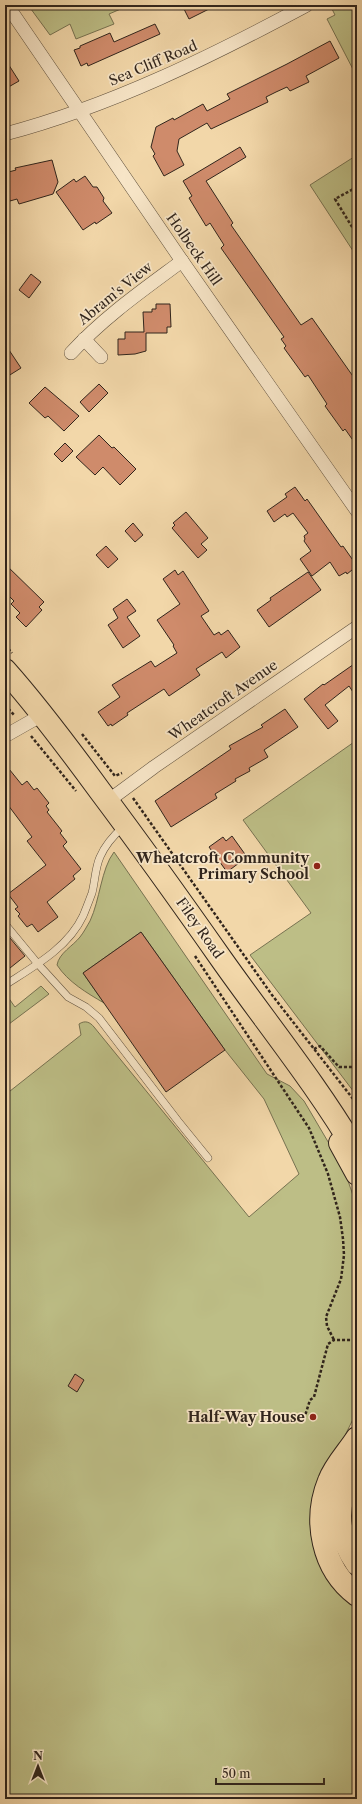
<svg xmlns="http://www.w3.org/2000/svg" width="362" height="1804" font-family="'Libre Caslon Text',serif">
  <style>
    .green { fill: #bdbe86; stroke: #777251 }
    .building { fill: #cf8b6b; stroke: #31251c }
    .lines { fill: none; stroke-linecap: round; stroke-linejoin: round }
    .lane-casing { stroke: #61523f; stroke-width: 8 }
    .street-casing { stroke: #61523f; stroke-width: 14 }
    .highway-casing { stroke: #31251c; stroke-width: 24 }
    .path { stroke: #31251c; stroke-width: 2.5; stroke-dasharray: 3 2; stroke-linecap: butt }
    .lane { stroke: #f7e5c7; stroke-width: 7 }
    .street { stroke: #f7e5c7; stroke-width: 13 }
    .highway { stroke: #f2d7a9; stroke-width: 22 }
    .poi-dot { fill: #8f2418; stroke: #f7e5c7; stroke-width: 1.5 }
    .labels { text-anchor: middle; stroke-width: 3.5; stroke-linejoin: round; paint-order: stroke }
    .street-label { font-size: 14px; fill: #31251c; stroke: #f7e5c7 }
    .poi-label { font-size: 14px; font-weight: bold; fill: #31251c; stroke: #f7e5c7; text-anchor: end }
  </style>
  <rect width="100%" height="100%" fill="#f2d7a9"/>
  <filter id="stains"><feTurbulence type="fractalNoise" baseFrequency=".005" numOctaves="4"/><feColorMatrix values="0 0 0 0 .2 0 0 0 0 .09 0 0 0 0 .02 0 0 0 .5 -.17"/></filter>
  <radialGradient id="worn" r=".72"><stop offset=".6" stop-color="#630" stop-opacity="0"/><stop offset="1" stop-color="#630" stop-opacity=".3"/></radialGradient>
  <g class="green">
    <polygon points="28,5 130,5 109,14 114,24 76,39 70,24 50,35"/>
    <polygon points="330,5 357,5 357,77 327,19 335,15"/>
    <polygon points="357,155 357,257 310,185"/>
    <polygon points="357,740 357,1096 250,955 311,913 243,820"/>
    <path d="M114 852 267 1074 290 1086 304 1101 337 1157 346 1175 357 1207V1411L331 1464 316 1512 357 1602V1799H5V1095L81 1035 79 1024C85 1020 90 1022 94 1027L249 1217 299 1174 264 1099 225 1050 141 932 83 973 104 1003C87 993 68 982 57 965 59 953 73 946 80 937 84 932 87 926 90 921 100 900 101 869 114 852Z"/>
    <polygon points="41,986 49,994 5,1027 5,993 15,1007"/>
  </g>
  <g class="building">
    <polygon points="182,5 217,5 189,19"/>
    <polygon points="155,24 160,34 88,66 87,63 81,66 74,50 80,48 80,46 110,33 114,42"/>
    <polygon points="330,41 339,58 306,76 309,82 290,91 287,87 276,92 266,97 268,102 211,129 207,123 179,139 177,151 184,165 164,176 153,156 155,154 151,147 156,127 173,118 174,120 203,104 207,111 230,99 227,94 287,64"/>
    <polygon points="5,59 19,81 5,89"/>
    <polygon points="240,147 246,157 206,181 233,223 231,225 301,325 312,318 357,382 357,446 345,429 343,431 325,406 327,404 308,375 305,377 284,348 286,346 281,339 284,337 221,248 224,245 210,223 206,226 189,198 192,196 183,181"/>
    <polygon points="52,160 58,182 53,194 19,204 17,199 10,201 9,197 5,198 5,173 16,170 15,168"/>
    <polygon points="85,176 93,187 97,187 104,198 103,201 112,213 96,224 95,222 83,230 56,192 74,179 76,182"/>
    <polygon points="31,274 41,282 29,298 19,290"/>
    <polygon points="156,304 170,304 171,327 167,327 167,333 146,333 146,351 135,354 118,355 118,339 125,339 125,332 144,332 143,312 152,312 152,309 156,309"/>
    <polygon points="5,344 21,368 5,378"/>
    <polygon points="99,384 108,393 89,412 80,402"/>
    <polygon points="45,387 79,416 64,431 48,416 45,418 29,403"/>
    <polygon points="99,435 112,448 114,447 136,469 120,485 103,467 95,475 76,457"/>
    <polygon points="65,443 73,451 62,462 54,454"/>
    <polygon points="295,487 305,501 307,499 341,547 343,546 357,566 347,574 346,572 339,576 330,562 312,576 300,559 311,551 304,541 305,539 304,536 308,533 293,513 287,517 285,514 274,522 267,511 287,497 285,494"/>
    <polygon points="186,512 208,538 201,544 207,550 198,558 172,528 175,525 173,523"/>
    <polygon points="133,523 143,535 135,542 125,531"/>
    <polygon points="106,546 118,559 108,568 96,555"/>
    <polygon points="5,564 44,602 39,607 42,610 26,627 16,617 20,613 11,604 14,601 5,592"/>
    <polygon points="175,570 178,575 183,571 209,611 201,616 214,635 219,632 221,635 228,630 240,647 226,658 222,652 196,669 200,675 169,696 164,689 127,713 128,715 112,726 111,724 108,726 98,712 120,697 112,685 151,661 155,667 177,653 173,646 174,645 157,620 180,604 163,579"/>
    <polygon points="308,572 321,590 269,627 257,610 271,600 270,598"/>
    <polygon points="127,599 136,611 127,617 140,636 123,648 108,625 118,618 113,609"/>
    <polygon points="357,662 357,698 349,686 325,705 338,721 328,729 304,699 323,684 324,685"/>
    <polygon points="285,709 298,727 264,750 268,757 249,768 250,771 235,779 236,781 215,794 217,798 171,827 155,801 231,749 229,746 263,727 261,725"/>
    <polygon points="5,764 22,785 27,781 34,790 37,788 49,803 46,806 49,810 47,812 62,831 60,833 67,842 63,846 81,869 73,876 75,879 47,902 58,917 38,932 32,924 27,927 18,916 20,914 15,909 18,907 8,894 46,865 27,841 32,837 5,801"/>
    <polygon points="232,836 247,857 227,872 209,847 223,837 226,841"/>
    <polygon points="5,932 25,956 5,972"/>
    <polygon points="141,932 225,1050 166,1092 83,973"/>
    <polygon points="75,1374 84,1380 77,1392 68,1386"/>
  </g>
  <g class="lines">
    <g class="lane-casing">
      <g id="lane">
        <polyline points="5,924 38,964 68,997 86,1007 99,1018 178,1121 208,1158"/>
        <path d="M5 985C33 967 68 948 83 916 86 909 89 901 92 893 95 882 95 868 100 857 105 845 114 835 124 826"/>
      </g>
    </g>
    <g class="street-casing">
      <g id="street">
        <polyline points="7,5 182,261 357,511"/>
        <path d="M5 134C111 106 210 57 307 5"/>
        <polyline points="84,339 101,357"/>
        <path d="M71 353C104 317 143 290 182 261"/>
        <polyline points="5,736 42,715"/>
        <polyline points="108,801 154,767 357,627"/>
      </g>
    </g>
    <g class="highway-casing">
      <g id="highway">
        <path d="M5 670C39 708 70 750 100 791 142 847 182 903 222 960 268 1025 317 1085 357 1153"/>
        <polyline points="340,1143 357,1174"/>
        <path d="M357 1438C348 1452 335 1465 329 1481 313 1520 322 1569 357 1595"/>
        <path d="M357 1468C335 1500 334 1531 357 1564"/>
      </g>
    </g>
    <g class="path">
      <polyline points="357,187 335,199 357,235"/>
      <polyline points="5,645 12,653"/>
      <polyline points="5,705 14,715"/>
      <polyline points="82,734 115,776 122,773"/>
      <polyline points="31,736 76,791"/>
      <polyline points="133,798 272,995 357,1104"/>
      <polyline points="195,956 309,1128 328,1174 340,1217 343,1239 344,1255 341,1279 326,1317 327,1326 334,1340"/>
      <polyline points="314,1049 320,1046 339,1067 357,1067"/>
      <polyline points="304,1419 310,1400 314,1397 328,1344 334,1340 357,1340"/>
    </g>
    <use href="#lane" class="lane"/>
    <use href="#street" class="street"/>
    <use href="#highway" class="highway"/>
  </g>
  <g class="poi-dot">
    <circle cx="317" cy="866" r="4"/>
    <circle cx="313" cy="1417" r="4"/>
  </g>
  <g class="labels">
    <g class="street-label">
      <text transform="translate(153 63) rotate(-23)" y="5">Sea Cliff Road</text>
      <text transform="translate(194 249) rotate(55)" y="5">Holbeck Hill</text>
      <text transform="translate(115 293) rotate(-39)" y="5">Abram's View</text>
      <text transform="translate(223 700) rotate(-35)" y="5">Wheatcroft Avenue</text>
      <text transform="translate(200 928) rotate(55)" y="5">Filey Road</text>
    </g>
    <g class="poi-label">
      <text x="309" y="863">Wheatcroft Community<tspan x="309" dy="16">Primary School</tspan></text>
      <text x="305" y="1422">Half-Way House</text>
    </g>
  </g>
  <rect width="362" height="1804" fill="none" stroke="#f2d7a9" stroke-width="20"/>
  <rect x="6" y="6" width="350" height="1792" fill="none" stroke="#31251c" stroke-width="2"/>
  <rect x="10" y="10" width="342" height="1784" fill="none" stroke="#31251c"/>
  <g transform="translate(38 1766)" stroke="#f7e5c7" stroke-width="3" paint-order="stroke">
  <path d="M0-3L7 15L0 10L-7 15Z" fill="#31251c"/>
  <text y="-6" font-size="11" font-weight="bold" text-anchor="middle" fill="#31251c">N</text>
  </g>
  <path d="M216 1778v6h108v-6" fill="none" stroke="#31251c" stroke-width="2"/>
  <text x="222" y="1778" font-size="12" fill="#31251c" stroke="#f7e5c7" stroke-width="3" paint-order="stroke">50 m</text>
  <rect width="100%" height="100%" filter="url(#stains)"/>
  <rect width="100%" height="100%" fill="url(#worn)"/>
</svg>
